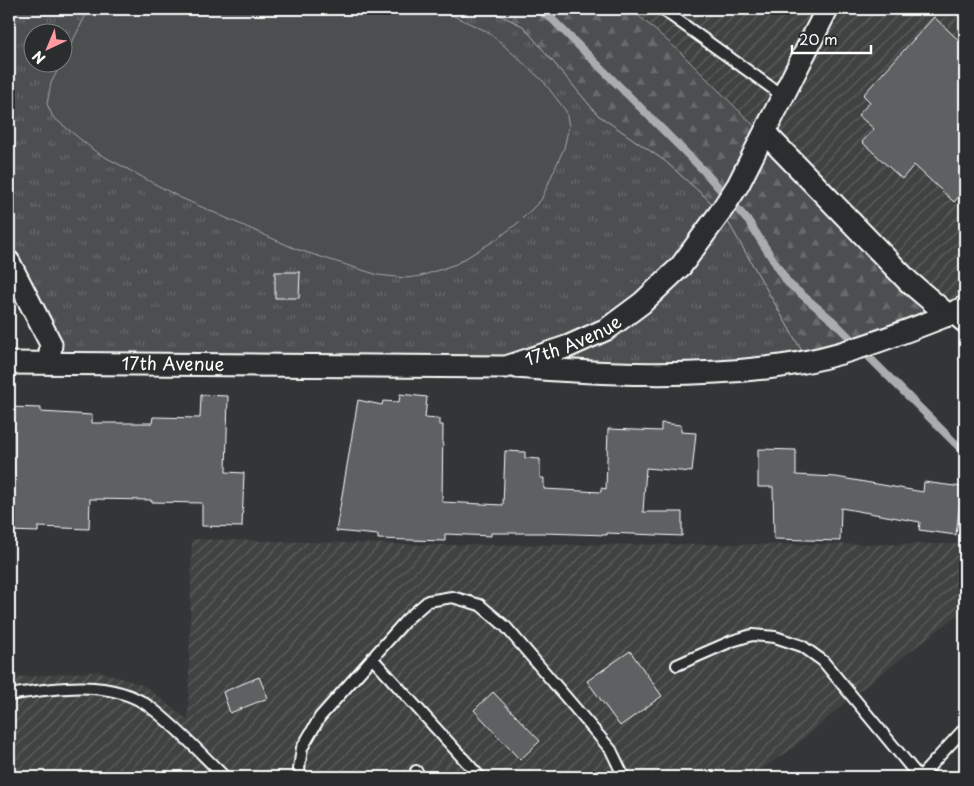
<svg xmlns="http://www.w3.org/2000/svg" width="974" height="786" font-family="'Playpen Sans',sans-serif">
  <style>
    .industrial { fill: url(#industrial-furrows) }
    .grass { fill: url(#grass-tufts); stroke: #a6a7a8; fill-rule: evenodd }
    .forest { fill: url(#forest-firs); stroke: #a6a7a8 }
    .pitch { fill: #4c4f50; stroke: #a6a7a8 }
    .lines { fill: none; stroke-linecap: round; stroke-linejoin: round }
    .stream { stroke: #abacad; stroke-width: 8 }
    .building { fill: #5f6162; stroke: #fff }
    .lane-casing { stroke: #fff; stroke-width: 14 }
    .street-casing { stroke: #fff; stroke-width: 25 }
    .lane { stroke: #2a2d2e; stroke-width: 10 }
    .street { stroke: #2a2d2e; stroke-width: 21 }
    .labels { text-anchor: middle; stroke-width: 5; stroke-linejoin: round; paint-order: stroke }
    .street-label { font-size: 18px; fill: #fff; stroke: #2a2d2e }
  </style>
  <defs>
    <pattern id="industrial-furrows" width="10" height="10" patternUnits="userSpaceOnUse" patternTransform="scale(1.25)"><rect width="10" height="10" fill="#404243"/><path d="M-1 1l2-2M0 10L10 0M9 11l2-2" fill="none" stroke="#5d5e5f"/></pattern>
    <pattern id="grass-tufts" width="24" height="20" patternUnits="userSpaceOnUse" patternTransform="scale(1.25)"><rect width="24" height="20" fill="#4c4f50"/><path d="M3 7l-1-3M5 7V3M7 7l1-3M15 17l-1-3M17 17v-4M19 17l1-3" fill="none" stroke="#67696a"/></pattern>
    <pattern id="forest-firs" width="22" height="20" patternUnits="userSpaceOnUse" patternTransform="scale(1.25)"><rect width="22" height="20" fill="#4c4f50"/><path d="M5 1l3.5 6h-7zM16 11l3.5 6h-7z" fill="#67696a"/></pattern>
  </defs>
  <rect width="100%" height="100%" fill="#333536"/>
  <filter id="ink" filterUnits="userSpaceOnUse"><feTurbulence type="fractalNoise" baseFrequency=".02" numOctaves="2"/><feDisplacementMap in="SourceGraphic" scale="10" xChannelSelector="R" yChannelSelector="G"/><feConvolveMatrix kernelMatrix="1 2 1 2 8 2 1 2 1" color-interpolation-filters="sRGB"/></filter>
  <g filter="url(#ink)">
    <g class="industrial">
      <polygon points="631,9 965,9 965,304 943,314 678,50"/>
      <polygon points="192,539 430,545 965,544 965,609 858,692 789,751 749,777 9,777 9,678 99,671 145,686 188,720"/>
    </g>
    <path class="grass" d="M9 9H487L523 26 598 115 665 161 723 213 806 358 721 370 52 361 9 257ZM32 32H62V62H32Z"/>
    <polygon class="forest" points="487,9 631,9 678,50 943,314 806,358 723,213 665,161 598,115 523,26"/>
    <polygon class="pitch" points="89,9 439,9 486,31 499,41 543,81 566,111 569,126 564,148 541,200 519,222 497,239 456,264 421,276 406,278 378,275 296,249 179,197 96,152 53,117 47,104 51,83"/>
    <g class="lines">
      <polyline class="stream" points="537,9 552,19 704,171 749,222 788,283 833,321 965,453"/>
    </g>
    <g class="building">
      <polygon points="934,17 965,46 965,190 954,202 914,165 902,179 862,142 874,129 858,115 870,102 863,95"/>
      <polygon points="275,272 300,272 299,298 275,298"/>
      <polygon points="400,394 427,397 425,418 439,419 439,425 443,425 442,502 503,505 505,451 525,452 525,458 540,459 540,478 544,478 544,489 601,492 601,488 606,489 608,429 661,431 661,423 681,425 681,432 696,433 692,472 646,468 643,512 682,512 682,536 607,533 607,535 543,533 491,533 491,536 445,534 445,541 378,539 378,535 336,531 358,400 382,405 383,401 399,402"/>
      <polygon points="201,395 228,396 226,472 244,473 242,527 202,526 202,503 151,502 151,500 90,499 89,529 38,527 38,532 9,531 9,407 41,408 41,412 92,415 92,423 152,423 153,417 200,418"/>
      <polygon points="758,449 796,450 796,475 836,477 923,492 924,482 962,487 956,535 919,530 920,522 841,508 840,541 774,539 773,487 758,487"/>
      <polygon points="630,651 662,696 620,726 587,681"/>
      <polygon points="259,677 268,698 230,713 223,692"/>
      <polygon points="493,692 540,741 520,760 474,710"/>
    </g>
    <g class="lines">
      <g class="lane-casing">
        <g id="lane">
          <polyline points="662,9 783,96"/>
          <polyline points="948,315 965,329"/>
          <polyline points="372,658 480,777"/>
          <polyline points="677,665 732,641 752,635 775,637 802,646 823,661 919,777"/>
          <path d="M9 695C53 688 111 678 150 707 177 727 201 754 225 777"/>
          <polyline points="416,771 421,777"/>
          <polyline points="301,777 299,769 302,748 320,717 407,619 428,601 452,597 480,605 506,627 611,750 622,773 621,777"/>
          <polyline points="920,777 965,728"/>
        </g>
      </g>
      <g class="street-casing">
        <g id="street">
          <polyline points="765,133 908,281 948,315 965,307"/>
          <polyline points="9,262 51,344 49,363"/>
          <path id="s1" d="M9 363 506 367 569 346 607 329 642 303 681 266 719 214 738 185 827 9"/>
          <path d="M516 367C602 374 695 378 781 366 839 358 894 336 948 315"/>
        </g>
      </g>
      <use href="#lane" class="lane"/>
      <use href="#street" class="street"/>
    </g>
  </g>
  <g class="labels">
    <g class="street-label">
      <text dy="6" stroke="none"><textPath href="#s1" startOffset="569">17th Avenue</textPath></text>
      <text dy="6" stroke="none"><textPath href="#s1" startOffset="164">17th Avenue</textPath></text>
    </g>
  </g>
  <rect width="974" height="786" fill="none" stroke="#2a2d2e" stroke-width="30"/>
  <rect x="15" y="15" width="944" height="756" fill="none" stroke="#fff" stroke-width="2" filter="url(#ink)"/>
  <g transform="translate(48 48) rotate(224)"><circle r="24" fill="#2a2d2e" stroke="#7f8182"/>
  <path d="M0-4L9 19L0 12L-9 19Z" fill="#ff9aa2"/>
  <text y="-8" font-size="14" font-weight="bold" text-anchor="middle" fill="#ffffff">N</text>
  </g>
  <path d="M792 45v8h79v-8" fill="none" stroke="#ffffff" stroke-width="2.5"/>
  <text x="799" y="45" font-size="15" fill="#ffffff" stroke="#2a2d2e" stroke-width="4" paint-order="stroke">20 m</text>
</svg>
